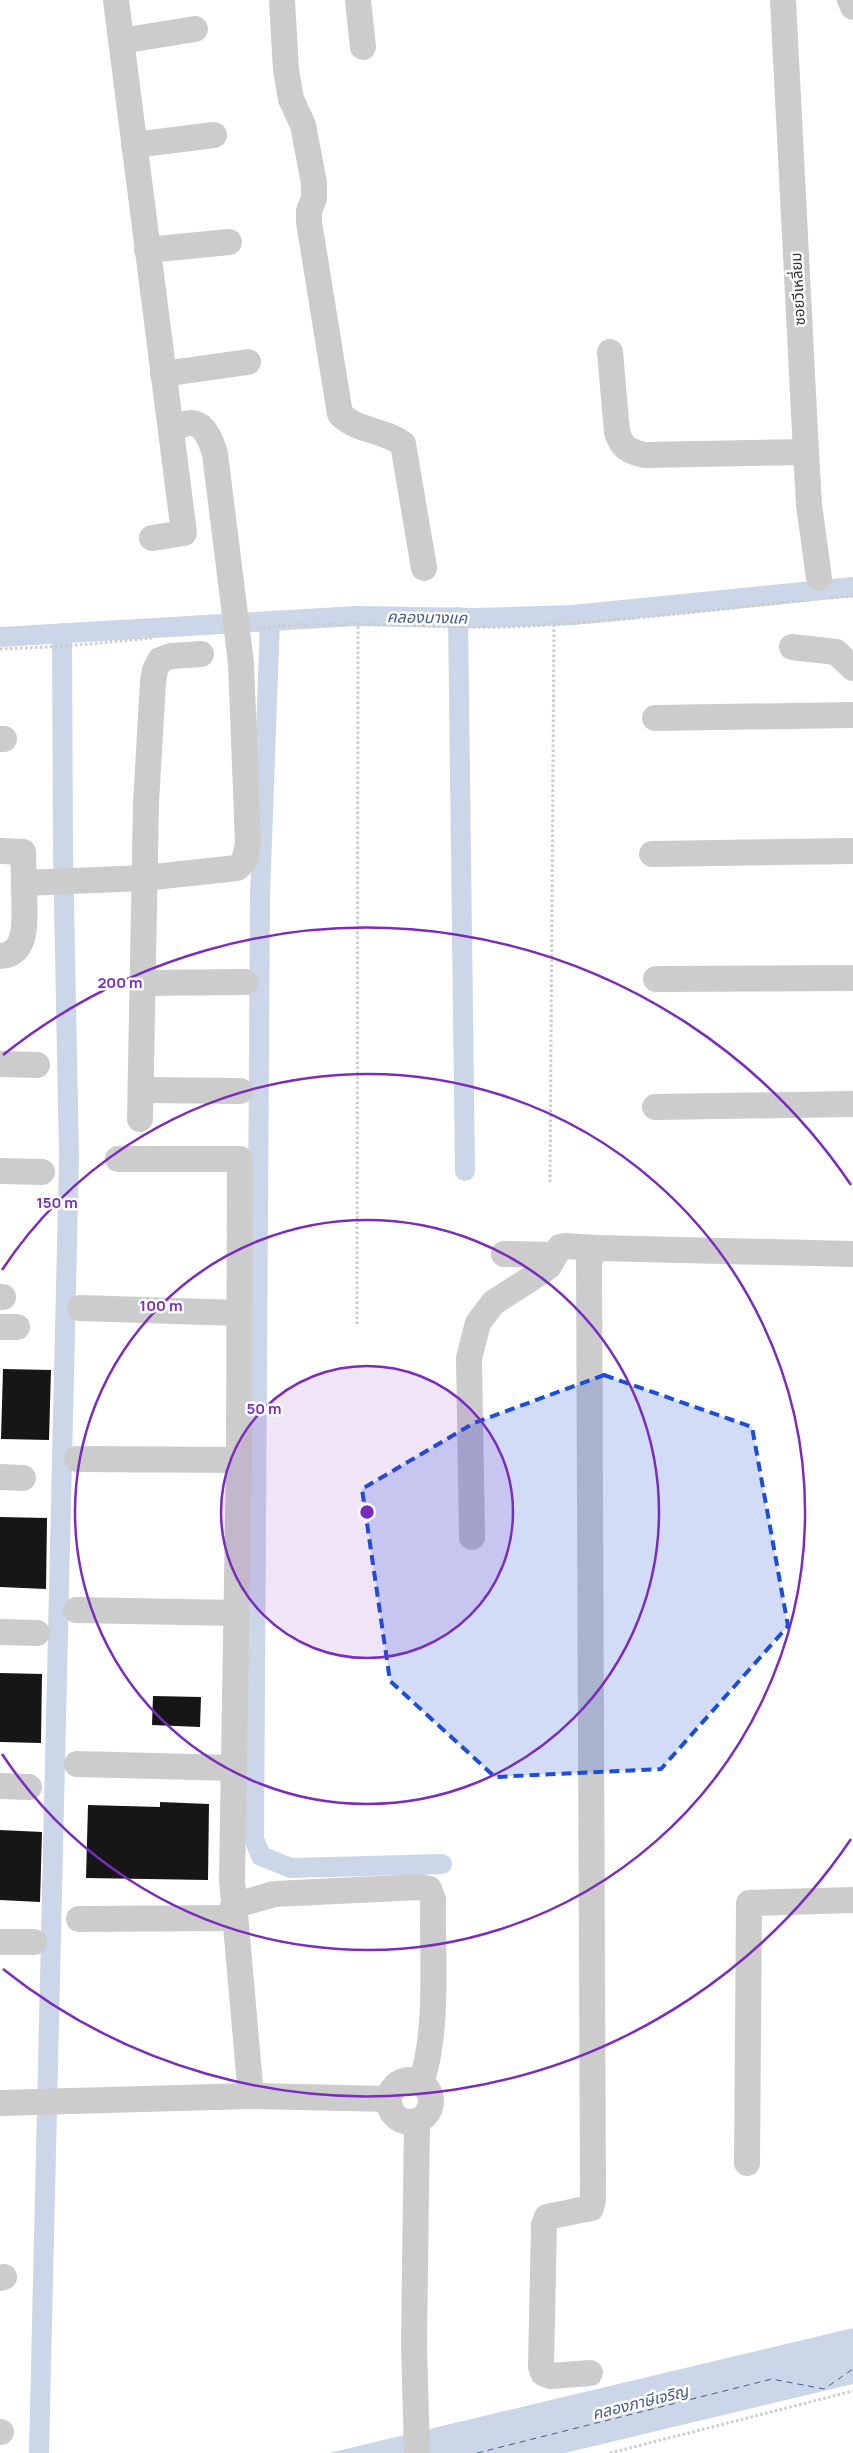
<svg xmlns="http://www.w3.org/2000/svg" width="853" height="2453" font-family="Manrope,'Noto Sans Thai',sans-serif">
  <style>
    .water { fill: #ccd6e9 }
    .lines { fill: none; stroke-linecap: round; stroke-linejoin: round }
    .canal { stroke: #ccd6e9; stroke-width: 20 }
    .ferry { stroke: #445b8b; stroke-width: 1; stroke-dasharray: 6 5; stroke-linecap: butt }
    .building { fill: #161616 }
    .path { stroke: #ccc; stroke-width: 3; stroke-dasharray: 2.5 2.5; stroke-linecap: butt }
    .minor { stroke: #ccc; stroke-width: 26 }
    .marked { fill: #1d4ed8; fill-opacity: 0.2; stroke: #1d4ed8; stroke-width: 4; stroke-dasharray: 10 6; stroke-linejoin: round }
    .ring { fill: none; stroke: #7b2cbf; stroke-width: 2.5 }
    .labels { text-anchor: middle; stroke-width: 5; stroke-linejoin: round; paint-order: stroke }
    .street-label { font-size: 15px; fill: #2f2f2f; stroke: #fff }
    .water-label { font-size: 16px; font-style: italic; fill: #445b8b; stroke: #fff }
    .centre { fill: #7b2cbf; stroke: #fff; stroke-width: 2.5 }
    .ring-label { font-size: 15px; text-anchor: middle; font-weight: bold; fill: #7b2cbf; stroke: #fff; stroke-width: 5; stroke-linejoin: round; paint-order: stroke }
  </style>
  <rect width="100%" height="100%" fill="#fff"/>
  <polygon class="water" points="853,2328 853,2384 565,2453 329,2453"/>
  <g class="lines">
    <g class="canal">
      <polyline points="458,617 465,1171"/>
      <polyline points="270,621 260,895 254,1839 261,1856 291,1868 442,1864"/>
      <polyline points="0,637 356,616 478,618 573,615 853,587"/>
      <polyline points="39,2453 69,1158 63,850 62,633"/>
    </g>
    <polyline class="ferry" points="477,2453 772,2379 824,2389 853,2369"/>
  </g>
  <g class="building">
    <polygon points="3,1369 51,1370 49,1440 1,1439"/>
    <polygon points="0,1517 47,1518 46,1589 0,1587"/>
    <polygon points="0,1673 42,1674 41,1743 0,1742"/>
    <polygon points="153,1696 201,1697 200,1727 152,1725"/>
    <polygon points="160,1802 209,1804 208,1880 86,1878 88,1805 160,1807"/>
    <polygon points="0,1830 42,1832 40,1902 0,1900"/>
  </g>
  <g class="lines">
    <g class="path">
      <polyline points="831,598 853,596"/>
      <path d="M258 628C341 619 425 629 508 627 609 623 710 610 810 600"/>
      <polyline points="0,649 68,646 152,638"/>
      <polyline points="550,1182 554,624"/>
      <polyline points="357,1324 358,625"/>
      <polyline points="610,2453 853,2391"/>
    </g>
    <g class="minor">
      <polyline points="116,0 184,533 152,538"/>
      <path d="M282 0 286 70 291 99 303 125 314 183V198L309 211V222L340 414C356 431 383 429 403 444L424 568"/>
      <polyline points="358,0 363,47"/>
      <polyline points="783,0 806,452 809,505 819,578"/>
      <polyline points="850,0 853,7"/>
      <polyline points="121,41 195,29"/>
      <polyline points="134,145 214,135"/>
      <polyline points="147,250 229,242"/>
      <path d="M610 352 617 432C622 448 628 451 644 455L806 452"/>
      <polyline points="163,374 248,362"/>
      <polyline points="792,647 836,652 853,668"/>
      <polyline points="655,718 853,715"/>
      <polyline points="0,739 4,739"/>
      <path d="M0 851 23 852 24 883 144 878 237 868 244 862 248 843 241 663 215 454C208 430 198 412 171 431"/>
      <polyline points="652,854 853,851"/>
      <path d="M0 956C33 955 23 907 24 883"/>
      <polyline points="656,979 853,978"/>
      <polyline points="142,983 245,982"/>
      <polyline points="0,1064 37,1065"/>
      <polyline points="141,1090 240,1091"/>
      <polyline points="655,1107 853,1104"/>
      <polyline points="140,1119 146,803 153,682 155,670 160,660 171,656 201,654"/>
      <polyline points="118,1159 240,1159 239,1460 232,1880 251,2096"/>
      <polyline points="0,1171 42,1172"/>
      <polyline points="504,1254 555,1255"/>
      <polyline points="0,1297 3,1297"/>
      <polyline points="80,1308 239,1313"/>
      <polyline points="0,1327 17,1327"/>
      <polyline points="77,1459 239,1460"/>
      <polyline points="0,1477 23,1478"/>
      <polyline points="472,1537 469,1358 478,1323 493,1303 541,1272 549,1266 560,1247 565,1246 597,1248"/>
      <polyline points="76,1610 236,1613"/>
      <polyline points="0,1632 37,1633"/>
      <polyline points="77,1764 234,1768"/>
      <polyline points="0,1786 29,1787"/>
      <path d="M233 1906 274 1894 420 1887 429 1889 433 1900C432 1955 439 2031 421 2083"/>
      <polyline points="79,1919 234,1918"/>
      <polyline points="0,1942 34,1942"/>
      <circle cx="410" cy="2101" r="21"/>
      <polyline points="0,2103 251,2096 388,2099"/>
      <polyline points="417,2121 414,2345 417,2453"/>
      <polyline points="747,2163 749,1903 853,1900"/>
      <polyline points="0,2278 4,2277"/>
      <polyline points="590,2373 550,2376 543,2373 541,2367 544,2225 547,2217 591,2208 593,2200 589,1260 597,1248 853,1254"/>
      <polyline points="0,2432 1,2432"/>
    </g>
  </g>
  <path class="marked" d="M604 1375 752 1427 788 1626 661 1769 495 1777 390 1681 362 1489 474 1423Z"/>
  <circle cx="367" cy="1512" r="146" fill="#7b2cbf" fill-opacity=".12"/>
  <g class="ring">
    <circle cx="367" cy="1512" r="146"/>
    <circle cx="367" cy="1512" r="292"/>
    <path d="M2 1270A438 438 0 1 1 2 1754"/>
    <path d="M851 1839A584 584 0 0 1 3 1969M3 1055A584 584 0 0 1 851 1185"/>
  </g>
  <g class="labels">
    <g class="street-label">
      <text transform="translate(798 289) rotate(-93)" y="5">ซอยวีเหลี่ยม</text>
    </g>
    <g class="water-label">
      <text transform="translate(427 617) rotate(1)" y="6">คลองบางแค</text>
      <text transform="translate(640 2402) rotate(-14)" y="6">คลองภาษีเจริญ</text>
    </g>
  </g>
  <circle cx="367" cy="1512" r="8" class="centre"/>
  <g class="ring-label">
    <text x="120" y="988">200 m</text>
    <text x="57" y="1208">150 m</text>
    <text x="161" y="1311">100 m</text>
    <text x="264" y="1414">50 m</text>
  </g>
</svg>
